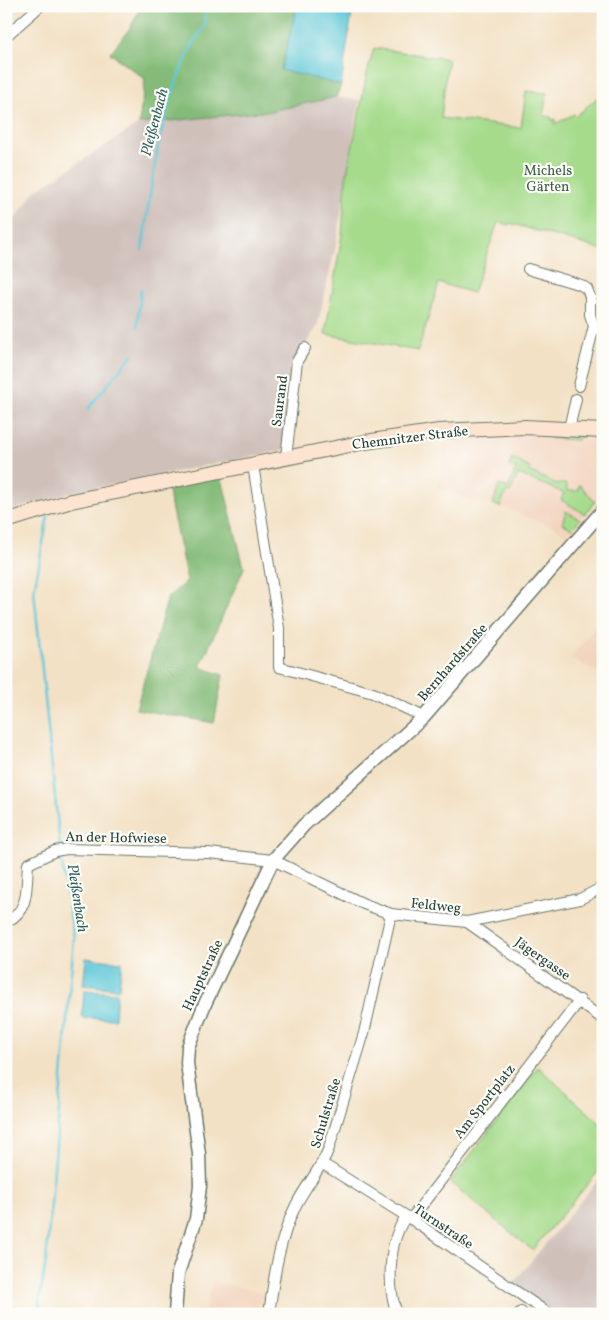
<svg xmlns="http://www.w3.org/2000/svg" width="609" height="1320" font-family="Vollkorn,serif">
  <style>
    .built { fill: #f3d4be }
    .industrial { fill: #cfc0ba }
    .green { fill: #a6db8c; stroke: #628c60 }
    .forest { fill: #84bb78; stroke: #527c56 }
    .water { fill: #5ec8d8; stroke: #3e8286 }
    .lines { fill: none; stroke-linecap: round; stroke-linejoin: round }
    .stream { stroke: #5ec8d8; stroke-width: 2.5 }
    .minor-casing { stroke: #697667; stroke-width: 12 }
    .tertiary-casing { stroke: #697667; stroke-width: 15 }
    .secondary-casing { stroke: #697667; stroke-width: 16 }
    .minor { stroke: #fff; stroke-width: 10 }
    .tertiary { stroke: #fff; stroke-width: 12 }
    .secondary { stroke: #fde4d0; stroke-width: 14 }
    .labels { text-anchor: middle; stroke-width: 4.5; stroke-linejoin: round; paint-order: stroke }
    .park-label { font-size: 14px; fill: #3a5d46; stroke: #fdfcf7 }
    .street-label { font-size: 14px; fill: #1f3d34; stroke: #fdfcf7 }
    .water-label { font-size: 15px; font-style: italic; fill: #2f605d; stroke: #fdfcf7 }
  </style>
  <rect width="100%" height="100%" fill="#fdfcf7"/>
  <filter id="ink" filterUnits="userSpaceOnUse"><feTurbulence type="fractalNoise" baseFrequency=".02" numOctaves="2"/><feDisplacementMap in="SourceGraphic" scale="10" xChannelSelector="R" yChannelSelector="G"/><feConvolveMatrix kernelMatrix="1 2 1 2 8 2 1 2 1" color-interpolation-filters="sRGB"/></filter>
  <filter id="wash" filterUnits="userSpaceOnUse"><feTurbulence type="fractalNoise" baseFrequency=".0096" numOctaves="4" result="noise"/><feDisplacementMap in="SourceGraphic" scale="20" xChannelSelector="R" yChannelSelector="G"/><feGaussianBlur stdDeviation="1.12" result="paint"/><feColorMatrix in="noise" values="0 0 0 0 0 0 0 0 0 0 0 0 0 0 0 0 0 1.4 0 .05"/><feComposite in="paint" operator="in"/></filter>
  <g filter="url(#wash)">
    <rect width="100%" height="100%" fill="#f3e1c5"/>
    <g class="built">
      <polygon points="522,432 603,437 603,494 566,535 556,528 493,504 468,499 437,488 447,436"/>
      <polygon points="600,620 603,622 603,675 571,658"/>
      <polygon points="212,1281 268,1294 263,1314 204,1314"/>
    </g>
    <g class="industrial">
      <polygon points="336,97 359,100 335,249 317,327 295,360 284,450 69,493 6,512 6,231 35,191 139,124 270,111"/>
      <polygon points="603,1174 603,1314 549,1314 510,1287"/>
    </g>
    <g class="green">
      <polygon points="374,48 448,59 441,118 521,128 526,91 547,93 543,115 551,117 551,120 555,119 555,124 574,114 576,116 603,93 603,250 510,223 509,225 498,222 473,293 439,283 418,351 325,334 342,235 346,179 367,73"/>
      <polygon points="546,433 583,435 577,440 551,438"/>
      <polygon points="512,458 530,468 529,471 555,484 567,484 567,491 578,491 579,485 581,486 595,502 585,514 561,500 564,493 518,474 510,493 506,492 500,507 493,504 499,485 508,488 516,469 509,466"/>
      <polygon points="566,511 580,519 572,529 562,523"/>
      <polygon points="538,1067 603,1126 603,1166 532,1250 450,1182"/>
    </g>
    <g class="forest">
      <polygon points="142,6 297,6 281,70 341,85 336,97 270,111 139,124 145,79 110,53 130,28"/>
      <polygon points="220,471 244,568 200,667 223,675 214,723 136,709 168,597 187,581 166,482"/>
    </g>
    <g class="water">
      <polygon points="297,6 353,6 341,85 281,70"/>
      <polygon points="86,958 122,962 119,989 83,985"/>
      <polygon points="84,991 117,993 115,1019 82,1018"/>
    </g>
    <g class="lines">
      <g class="stream">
        <path d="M142 250C151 189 157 128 181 70 188 54 193 40 205 27V6"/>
        <polyline points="137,327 141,290"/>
        <polyline points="88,409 132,355"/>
        <polyline points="48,516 34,591 60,846"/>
        <polyline points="43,1314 39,1302 46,1261 74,939 60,852"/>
      </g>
    </g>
  </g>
  <g filter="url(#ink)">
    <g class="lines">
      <g class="minor-casing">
        <g id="minor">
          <polyline points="6,36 40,6"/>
          <polyline points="528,269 581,285 587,289 590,297 590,315 594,326 579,386"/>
          <polyline points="569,428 576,399"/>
          <polyline points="286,458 297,361 305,348"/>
          <polyline points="253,465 279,628 279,667 373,693 424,717"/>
          <path d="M6 922C30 911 26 887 28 864L55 851 67 849 208 853 273 860 364 904 391 914 467 922 580 899 603 887"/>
          <polyline points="467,922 603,1019"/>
          <polyline points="323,1164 411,1219 549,1314"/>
          <polyline points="411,1219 580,1000"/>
          <path d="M269 1314C274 1277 279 1239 296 1205 306 1185 321 1169 329 1148L364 1033 391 914"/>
          <path d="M397 1314C387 1286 388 1241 406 1217"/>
          <polyline points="519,1314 521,1312"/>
        </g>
      </g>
      <g class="tertiary-casing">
        <polyline id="tertiary" points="175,1314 178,1273 196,1219 200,1186 199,1154 187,1063 188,1047 204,1006 273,860 304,825 424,717 603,510"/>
      </g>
      <g class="secondary-casing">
        <polyline id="secondary" points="6,521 71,501 365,442 439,431 525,427 603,431"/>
      </g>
      <use href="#minor" class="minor"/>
      <use href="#tertiary" class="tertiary"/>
      <use href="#secondary" class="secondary"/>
    </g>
  </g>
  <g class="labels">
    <g class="park-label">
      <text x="548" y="175">Michels<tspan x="548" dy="16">Gärten</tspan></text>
    </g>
    <g class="street-label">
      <text transform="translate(279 401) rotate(-83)" y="5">Saurand</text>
      <text transform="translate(410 437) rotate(-7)" y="5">Chemnitzer Straße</text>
      <text transform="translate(452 662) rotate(-49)" y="5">Bernhardstraße</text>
      <text transform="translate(116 837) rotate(1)" y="5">An der Hofwiese</text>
      <text transform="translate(436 905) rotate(6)" y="5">Feldweg</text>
      <text transform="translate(543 958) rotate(35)" y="5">Jägergasse</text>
      <text transform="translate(202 975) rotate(-65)" y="5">Hauptstraße</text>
      <text transform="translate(484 1101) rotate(-52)" y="5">Am Sportplatz</text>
      <text transform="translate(325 1113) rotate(-73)" y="5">Schulstraße</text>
      <text transform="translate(444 1226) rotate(34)" y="5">Turnstraße</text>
    </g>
    <g class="water-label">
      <text transform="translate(154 122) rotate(-75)" y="5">Pleißenbach</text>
      <text transform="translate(78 898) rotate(81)" y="5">Pleißenbach</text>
    </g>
  </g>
  <rect width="609" height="1320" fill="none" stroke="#fdfcf7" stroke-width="25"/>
</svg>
